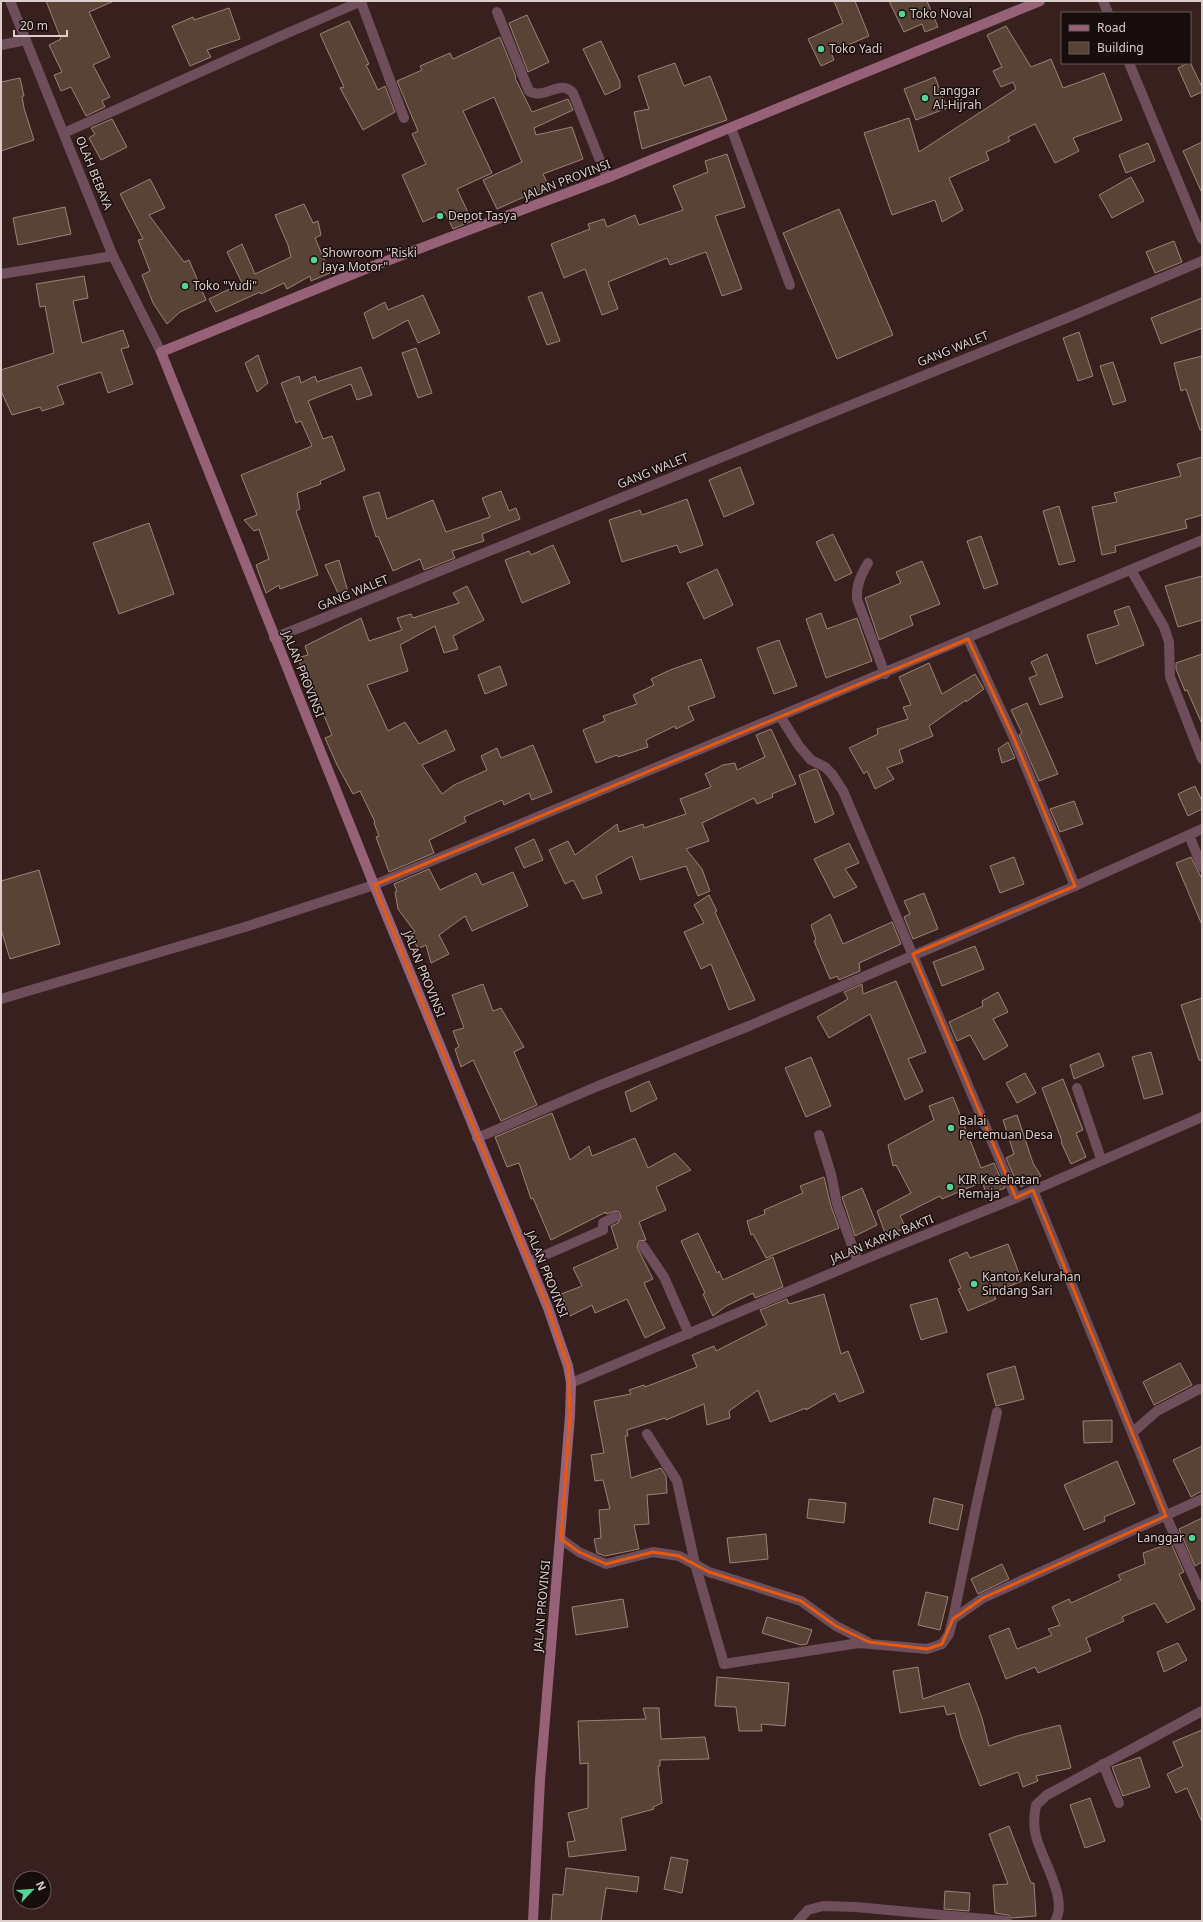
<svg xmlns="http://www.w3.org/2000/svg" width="1203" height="1922" font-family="'Noto Sans',sans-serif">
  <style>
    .building { fill: #594337; stroke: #9c8275 }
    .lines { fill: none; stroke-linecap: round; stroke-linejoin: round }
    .minor { stroke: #6f4e5b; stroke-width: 10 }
    .secondary { stroke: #976278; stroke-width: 10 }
    .marked { fill: none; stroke: #e8590c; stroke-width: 3; stroke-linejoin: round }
    .poi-dot { fill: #53d396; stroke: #180d0d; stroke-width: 1.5 }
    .labels { text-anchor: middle; stroke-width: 3; stroke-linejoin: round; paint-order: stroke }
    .poi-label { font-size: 12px; fill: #ddcdcc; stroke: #180d0d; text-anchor: start }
    .street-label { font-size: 12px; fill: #ddcdcc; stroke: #180d0d }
  </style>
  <rect width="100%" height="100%" fill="#38201f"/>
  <g class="building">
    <polygon points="46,1 114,1 89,12 110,57 93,65 110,97 102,101 105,107 86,116 71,87 61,91 54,75 62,72 49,45 61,39"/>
    <polygon points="834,1 855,1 869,36 831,52 834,60 821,66 808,39 843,23"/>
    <polygon points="889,1 927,1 938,27 925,32 922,24 904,32"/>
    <polygon points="229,8 240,39 207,50 211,57 190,66 172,26 193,17 194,20"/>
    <polygon points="527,15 549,62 528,72 509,23"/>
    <polygon points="349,21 369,64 366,65 378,90 385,86 395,112 363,130 340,88 344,87 320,34"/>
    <polygon points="1006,26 1031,67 1051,59 1063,88 1104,73 1122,120 1073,138 1079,151 1055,163 1035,124 1008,137 1010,141 986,152 989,160 949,178 963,210 942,222 935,200 892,215 864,133 909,118 919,152 1016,89 1013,82 1001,87 993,71 1002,67 987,35"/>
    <polygon points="500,37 516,77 515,78 532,112 568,99 573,110 534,128 536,135 572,127 583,159 543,174 550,189 537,195 535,192 497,209 483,180 522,162 494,97 463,111 492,173 457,189 472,221 453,229 445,212 423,222 402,175 426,164 412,134 418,131 397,81 422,70 420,66 450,53 453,59"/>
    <polygon points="601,41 620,82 620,88 605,95 583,49"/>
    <polygon points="1190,62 1202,87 1202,92 1191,97 1178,68"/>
    <polygon points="675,63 684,86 710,76 727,120 642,149 634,112 649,109 638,76"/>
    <polygon points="935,77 947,108 916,120 904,89"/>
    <polygon points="20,78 24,96 22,96 24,108 34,140 1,151 1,82"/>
    <polygon points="112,119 127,147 101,160 89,138 95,134 91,128"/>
    <polygon points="1202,142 1202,193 1183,151"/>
    <polygon points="1148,143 1155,161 1126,173 1119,155"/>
    <polygon points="727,154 745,207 715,216 742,289 722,296 706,252 670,265 667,258 608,282 618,309 602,315 585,269 564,278 551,244 590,229 588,224 604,219 607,227 635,215 639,225 683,210 673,186 708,172 705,161"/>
    <polygon points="1131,177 1144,201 1112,218 1099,195"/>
    <polygon points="150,179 165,208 149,215 184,262 189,260 206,300 180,312 167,324 153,303 142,275 150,271 138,240 143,239 120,194"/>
    <polygon points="304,204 313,223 318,221 321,235 315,238 330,273 311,281 310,276 287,289 284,283 261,294 260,292 216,312 209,299 242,283 227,252 242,244 255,274 291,257 288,245 275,215"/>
    <polygon points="65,207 71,234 18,245 13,218"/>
    <polygon points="839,209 893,335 837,359 783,233"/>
    <polygon points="1174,241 1182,262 1155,273 1146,252"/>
    <polygon points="84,276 88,298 73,301 82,343 123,330 129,347 121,349 133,384 108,393 101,372 57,386 64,404 42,411 40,407 12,415 1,391 1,370 54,353 45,306 40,307 36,284"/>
    <polygon points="542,292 560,341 547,345 528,297"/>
    <polygon points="423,295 440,333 418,343 408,320 373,339 364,313 385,302 388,310"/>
    <polygon points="1202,298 1202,328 1161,344 1151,318"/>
    <polygon points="1079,332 1093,376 1078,381 1063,338"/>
    <polygon points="416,348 432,393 418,398 402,353"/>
    <polygon points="258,355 268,383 257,392 245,363"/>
    <polygon points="1202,356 1202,430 1200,430 1186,389 1181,391 1174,363"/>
    <polygon points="1113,362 1126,401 1113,405 1100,366"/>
    <polygon points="361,367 372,395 357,400 351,384 308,401 323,439 332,436 345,470 320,481 321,484 297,493 300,509 296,511 318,575 280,589 279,585 266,593 256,565 269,559 259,529 254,531 244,520 257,515 241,475 312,446 301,421 296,423 281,383 299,376 301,383 315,376 317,382"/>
    <polygon points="1202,457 1202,515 1185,520 1187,528 1115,546 1116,552 1102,555 1092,507 1117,502 1114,493 1181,476 1177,464"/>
    <polygon points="740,467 754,504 724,517 709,480"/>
    <polygon points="501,491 509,511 516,508 520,519 482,534 484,541 452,551 455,558 424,570 420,559 393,571 378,536 376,537 363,497 379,492 387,519 433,500 446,532 490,517 482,498"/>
    <polygon points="687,499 703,545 680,553 677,545 622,562 609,520 640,510 642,515"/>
    <polygon points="1059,506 1075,561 1059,565 1043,511"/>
    <polygon points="149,523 174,594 119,614 93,543"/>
    <polygon points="833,534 852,573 835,581 816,542"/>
    <polygon points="981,536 998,584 984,589 967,541"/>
    <polygon points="553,545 570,583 522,603 505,560 529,551 531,555"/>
    <polygon points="339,560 350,599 342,602 325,565"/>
    <polygon points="922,561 940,604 910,616 913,625 879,640 865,598 901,583 896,572"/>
    <polygon points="717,569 733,605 704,619 687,583"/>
    <polygon points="1202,576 1202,620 1178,627 1165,586"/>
    <polygon points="467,586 484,620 453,636 458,649 444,653 435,626 400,645 408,671 367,685 388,731 405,722 419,744 446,730 455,750 422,765 442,794 454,785 487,770 481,756 497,748 501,758 533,745 552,792 532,800 529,793 504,805 502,800 464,817 466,822 429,840 434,853 389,872 376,837 379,836 374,823 375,822 360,791 353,794 337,765 325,738 332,735 313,688 309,690 307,679 297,658 308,655 305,646 361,618 369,641 402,630 397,618 411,614 413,618 459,603 453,593"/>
    <polygon points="1129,606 1144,645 1096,664 1087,635 1119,625 1114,611"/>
    <polygon points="821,613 827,629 857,618 872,661 826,678 806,619"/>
    <polygon points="779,640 797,686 774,694 757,648"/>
    <polygon points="1047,654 1063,697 1040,705 1029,678 1037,675 1031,662"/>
    <polygon points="1202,654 1202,724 1187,690 1185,691 1176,669 1176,663"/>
    <polygon points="701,659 715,697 688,707 694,720 676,729 675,726 646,740 648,747 618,757 617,755 596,763 583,730 605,721 603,716 637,704 633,695 654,685 651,679 670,670"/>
    <polygon points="929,663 942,694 975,674 984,689 966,702 966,700 929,726 933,736 899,750 903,762 887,768 894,779 875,789 867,771 864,774 849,748 878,734 877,729 908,719 903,707 911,705 899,677"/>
    <polygon points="500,666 507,685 485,694 478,675"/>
    <polygon points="1027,703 1058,774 1039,781 1019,735 1022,733 1011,710"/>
    <polygon points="771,729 796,784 772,794 773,797 757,804 754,798 702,823 709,841 686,849 702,869 710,891 698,896 686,866 640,880 632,856 596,876 602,893 583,899 573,880 565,884 549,850 568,841 575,855 617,824 619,832 643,824 644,828 686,814 680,799 711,787 705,774 723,765 735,763 737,770 765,757 756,735"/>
    <polygon points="1008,742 1015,758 1002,763 998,749"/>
    <polygon points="815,769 818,771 834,814 815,823 799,775"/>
    <polygon points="1195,786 1202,801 1202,809 1188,816 1178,794"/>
    <polygon points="1074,801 1083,824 1060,832 1050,809"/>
    <polygon points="534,839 543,860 524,868 515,848"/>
    <polygon points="849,843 859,863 845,869 857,887 834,898 814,859"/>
    <polygon points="1014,857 1024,884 1000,893 990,866"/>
    <polygon points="1191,857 1202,879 1202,925 1176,863"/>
    <polygon points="429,869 440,890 476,873 482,885 513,872 528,906 472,931 465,916 439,935 449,954 431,963 426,945 418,949 411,934 415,932 398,909 395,892 397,891 394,884"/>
    <polygon points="39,870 60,944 10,959 1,929 1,881"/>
    <polygon points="924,893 938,929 913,939 904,917 910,914 904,901"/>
    <polygon points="709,895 717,911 715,912 755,1000 729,1010 711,964 701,969 684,932 704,923 694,905"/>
    <polygon points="830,914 843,944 892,922 901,944 859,963 860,971 839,980 837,976 830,979 814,941 816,940 811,925"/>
    <polygon points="975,946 984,969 942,986 933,962"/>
    <polygon points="896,981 926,1052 908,1059 923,1091 905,1100 870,1014 829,1038 817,1017 848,999 844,992 862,984 863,994"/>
    <polygon points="483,984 493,1011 501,1008 524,1047 514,1052 537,1105 501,1121 473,1060 461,1067 455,1049 459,1047 453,1031 464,1028 452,995"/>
    <polygon points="998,992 1008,1012 993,1019 1008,1046 984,1060 970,1035 957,1041 949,1022 983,1006 982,1001"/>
    <polygon points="1202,998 1202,1060 1199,1060 1181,1005"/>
    <polygon points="1151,1052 1163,1094 1144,1099 1132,1057"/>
    <polygon points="1099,1053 1104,1066 1074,1079 1070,1065"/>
    <polygon points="811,1057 831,1106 806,1117 785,1068"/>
    <polygon points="1025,1073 1036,1093 1017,1103 1006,1083"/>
    <polygon points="1063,1079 1083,1130 1076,1133 1086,1157 1071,1164 1061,1142 1062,1141 1042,1088"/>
    <polygon points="649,1081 657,1099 631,1112 625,1092"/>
    <polygon points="953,1097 981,1168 994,1163 1005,1188 987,1195 982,1182 942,1199 940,1196 900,1216 906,1228 886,1236 877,1211 911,1193 896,1165 893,1166 888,1145 934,1120 929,1106"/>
    <polygon points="552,1113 570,1160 589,1146 592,1156 635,1138 648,1168 675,1153 691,1170 656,1187 666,1210 639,1222 646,1240 639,1241 637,1247 653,1279 644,1283 665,1328 645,1338 627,1299 595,1313 592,1305 570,1316 561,1294 582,1286 573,1268 618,1248 611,1226 618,1223 621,1217 619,1212 616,1211 606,1214 606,1212 551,1240 533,1198 531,1199 519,1163 507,1167 495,1137"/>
    <polygon points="1017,1115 1033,1163 1041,1176 1021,1187 1019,1182 1017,1183 1006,1158 1014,1154 1003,1120"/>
    <polygon points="824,1177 831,1206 839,1228 766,1258 753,1234 751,1235 747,1221 765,1214 764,1210 803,1193 800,1186"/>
    <polygon points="862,1188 877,1225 855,1236 842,1197"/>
    <polygon points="698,1233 717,1273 719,1271 723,1280 773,1257 783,1287 755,1298 753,1293 726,1306 713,1316 703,1294 705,1293 681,1241"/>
    <polygon points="1008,1244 1022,1281 993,1293 996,1299 968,1311 958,1289 961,1288 949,1260 967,1252 970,1258"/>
    <polygon points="824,1294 841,1354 848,1351 864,1392 839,1402 835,1393 806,1410 806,1408 770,1422 758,1390 729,1411 730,1418 707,1425 704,1404 666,1420 665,1418 627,1430 628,1436 625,1436 631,1478 661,1468 666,1476 667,1493 647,1495 649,1524 634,1525 639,1549 605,1556 597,1553 594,1539 601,1538 599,1510 610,1509 603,1480 595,1481 591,1455 604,1453 594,1401 631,1394 629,1390 644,1385 645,1387 697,1367 692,1355 714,1346 716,1351 767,1325 760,1310 787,1299 789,1304"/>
    <polygon points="937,1298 947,1332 921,1340 910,1305"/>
    <polygon points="1180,1363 1192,1385 1154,1405 1143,1382"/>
    <polygon points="1015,1366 1024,1399 996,1406 987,1374"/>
    <polygon points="1112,1420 1112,1442 1084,1443 1083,1421"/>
    <polygon points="1202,1446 1202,1491 1191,1497 1173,1460"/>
    <polygon points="1117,1461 1135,1504 1104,1517 1105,1521 1084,1530 1064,1485"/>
    <polygon points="934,1498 963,1505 958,1530 929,1523"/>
    <polygon points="809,1499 846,1503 844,1523 807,1518"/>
    <polygon points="1202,1518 1202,1562 1195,1566 1179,1529"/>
    <polygon points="766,1534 768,1559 730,1563 727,1538"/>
    <polygon points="1171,1543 1184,1572 1179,1574 1195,1609 1167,1623 1155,1603 1122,1617 1124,1621 1086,1638 1091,1651 1038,1673 1035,1667 1006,1679 989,1636 1009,1628 1017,1649 1052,1635 1048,1629 1060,1625 1052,1607 1069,1599 1071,1603 1121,1580 1118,1575 1145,1564 1143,1553"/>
    <polygon points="1002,1564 1009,1579 978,1594 971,1579"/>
    <polygon points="926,1592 948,1597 940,1630 918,1625"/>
    <polygon points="623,1599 628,1627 576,1635 572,1607"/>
    <polygon points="767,1617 812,1630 807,1644 801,1645 762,1633"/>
    <polygon points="1178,1643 1187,1660 1164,1672 1157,1652"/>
    <polygon points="918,1667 923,1699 969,1683 982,1718 989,1746 1017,1736 1060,1725 1071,1768 1036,1776 1038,1781 1023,1787 1018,1772 980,1786 961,1737 955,1713 947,1715 944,1706 900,1713 893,1671"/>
    <polygon points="717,1677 789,1683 785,1726 761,1724 762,1731 739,1731 736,1707 715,1706"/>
    <polygon points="643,1708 659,1708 661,1739 705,1737 709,1759 660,1760 660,1766 658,1766 662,1803 653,1807 654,1809 621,1818 626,1850 569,1857 567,1842 575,1841 568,1813 588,1808 588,1763 580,1764 578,1721 646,1719"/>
    <polygon points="1202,1730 1202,1822 1187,1788 1176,1793 1167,1774 1183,1766 1173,1742"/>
    <polygon points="1140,1757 1150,1787 1123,1796 1112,1767"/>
    <polygon points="1090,1798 1105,1841 1085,1848 1070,1805"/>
    <polygon points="1009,1826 1031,1883 1034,1883 1036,1916 1012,1918 1008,1915 995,1913 993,1885 1008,1884 989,1834"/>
    <polygon points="671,1857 688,1860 682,1893 664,1889"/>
    <polygon points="566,1868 639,1877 637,1892 606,1888 601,1921 551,1921 553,1894 563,1895"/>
    <polygon points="945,1891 970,1893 969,1911 944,1909"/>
  </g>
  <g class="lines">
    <g class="minor">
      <polyline points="10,1 113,256 161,352"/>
      <polyline points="1103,1 1108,13"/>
      <polyline points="361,2 404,118"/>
      <path d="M497 12 529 91C544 101 560 78 573 93L607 178"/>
      <polyline points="1,45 26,40"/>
      <polyline points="1129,63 1202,239"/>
      <polyline points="731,128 790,285"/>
      <polyline points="64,133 283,35 362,1"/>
      <polyline points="1,274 113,256"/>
      <path d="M868 563C861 575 856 585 857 599L885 674"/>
      <polyline points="1131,570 1164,627 1169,642 1170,677 1202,759"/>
      <polyline points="274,638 1069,317 1202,261"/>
      <polyline points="968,639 1013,736 1075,886"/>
      <polyline points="780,716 799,746 811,760 825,767 832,774 843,791 1016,1198"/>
      <polyline points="1189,835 1202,867"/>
      <polyline points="1,999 245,927 374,885 1202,540"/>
      <polyline points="1077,1088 1101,1159"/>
      <polyline points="819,1135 831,1174 837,1204 858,1262"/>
      <polyline points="477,1138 598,1086 749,1026 1075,886 1202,829"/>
      <polyline points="1033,1190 1166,1516 1202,1596"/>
      <polyline points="643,1246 664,1277 689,1334"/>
      <polyline points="529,1262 603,1230 603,1223 615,1217"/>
      <polyline points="571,1383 858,1262 1016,1198 1202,1117"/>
      <polyline points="1132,1433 1157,1411 1199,1389"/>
      <polyline points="647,1434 677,1481 695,1564 724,1664 859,1643 927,1649 942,1644 949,1634 953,1619 983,1598 1202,1499"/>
      <polyline points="561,1539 579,1552 606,1564 653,1552 679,1556 709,1572 801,1601 836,1626 868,1642"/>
      <polyline points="953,1619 977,1502 997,1412"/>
      <polyline points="1103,1764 1119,1803"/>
      <polyline points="798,1921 808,1910 823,1906 856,1907 1007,1921"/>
      <path d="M1055 1921C1069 1900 1041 1858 1036 1836 1033 1825 1034 1815 1036 1805L1047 1795 1202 1711"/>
    </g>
    <polyline class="secondary" points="533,1921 540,1780 570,1416 571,1383 568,1366 548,1308 374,885 161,352 368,268 607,178 1040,1"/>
  </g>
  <path class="marked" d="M968 639 1013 736 1075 886 913 954 1016 1198 1033 1190 1166 1516 983 1598 953 1619 942 1644 927 1649 869 1642 836 1626 801 1601 709 1572 679 1556 653 1552 606 1564 579 1552 561 1539 570 1416 568 1366 548 1308 374 885Z"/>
  <g class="poi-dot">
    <circle cx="902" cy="14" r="4"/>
    <circle cx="821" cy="49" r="4"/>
    <circle cx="925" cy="98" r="4"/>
    <circle cx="440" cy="216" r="4"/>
    <circle cx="314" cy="260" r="4"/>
    <circle cx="185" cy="286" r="4"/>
    <circle cx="951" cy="1128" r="4"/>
    <circle cx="950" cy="1187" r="4"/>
    <circle cx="974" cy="1284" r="4"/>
    <circle cx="1192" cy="1538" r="4"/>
  </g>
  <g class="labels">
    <g class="poi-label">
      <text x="910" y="18">Toko Noval</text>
      <text x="829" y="53">Toko Yadi</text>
      <text x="933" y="95">Langgar<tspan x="933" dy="14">Al-Hijrah</tspan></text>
      <text x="448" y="220">Depot Tasya</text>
      <text x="322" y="257">Showroom "Riski<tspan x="322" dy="14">Jaya Motor"</tspan></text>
      <text x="193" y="290">Toko "Yudi"</text>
      <text x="959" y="1125">Balai<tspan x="959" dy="14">Pertemuan Desa</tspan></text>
      <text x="958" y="1184">KIR Kesehatan<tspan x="958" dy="14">Remaja</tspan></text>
      <text x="982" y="1281">Kantor Kelurahan<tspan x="982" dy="14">Sindang Sari</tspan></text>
      <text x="1184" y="1542" text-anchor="end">Langgar</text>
    </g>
    <g class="street-label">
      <text transform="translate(94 173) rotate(68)" y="4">OLAH BEBAYA</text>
      <text transform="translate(567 180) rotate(-21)" y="4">JALAN PROVINSI</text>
      <text transform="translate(953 349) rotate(-22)" y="4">GANG WALET</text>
      <text transform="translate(653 471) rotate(-22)" y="4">GANG WALET</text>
      <text transform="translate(353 593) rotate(-22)" y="4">GANG WALET</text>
      <text transform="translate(303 674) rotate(68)" y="4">JALAN PROVINSI</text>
      <text transform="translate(424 974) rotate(68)" y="4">JALAN PROVINSI</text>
      <text transform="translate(882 1239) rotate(-22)" y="4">JALAN KARYA BAKTI</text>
      <text transform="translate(547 1274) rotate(68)" y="4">JALAN PROVINSI</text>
      <text transform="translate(542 1606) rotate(-85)" y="4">JALAN PROVINSI</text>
    </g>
  </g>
  <rect width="1203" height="1922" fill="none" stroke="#ddcdcc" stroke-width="4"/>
  <rect x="1061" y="12" width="130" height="52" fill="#180d0d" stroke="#675a59"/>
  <rect x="1069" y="25" width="20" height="6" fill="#976278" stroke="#675a59"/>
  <text x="1097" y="32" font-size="12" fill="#ddcdcc">Road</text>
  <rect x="1069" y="42" width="20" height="12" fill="#594337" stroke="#675a59"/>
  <text x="1097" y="52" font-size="12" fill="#ddcdcc">Building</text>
  <g transform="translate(32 1890) rotate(65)"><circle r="19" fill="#180d0d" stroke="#675a59"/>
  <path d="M0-3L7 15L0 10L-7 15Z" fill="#53d396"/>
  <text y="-6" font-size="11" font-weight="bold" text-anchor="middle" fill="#ddcdcc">N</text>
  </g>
  <path d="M14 30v6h53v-6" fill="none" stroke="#ddcdcc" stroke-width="2"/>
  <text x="20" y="30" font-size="12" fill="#ddcdcc" stroke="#180d0d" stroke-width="3" paint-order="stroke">20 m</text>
</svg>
